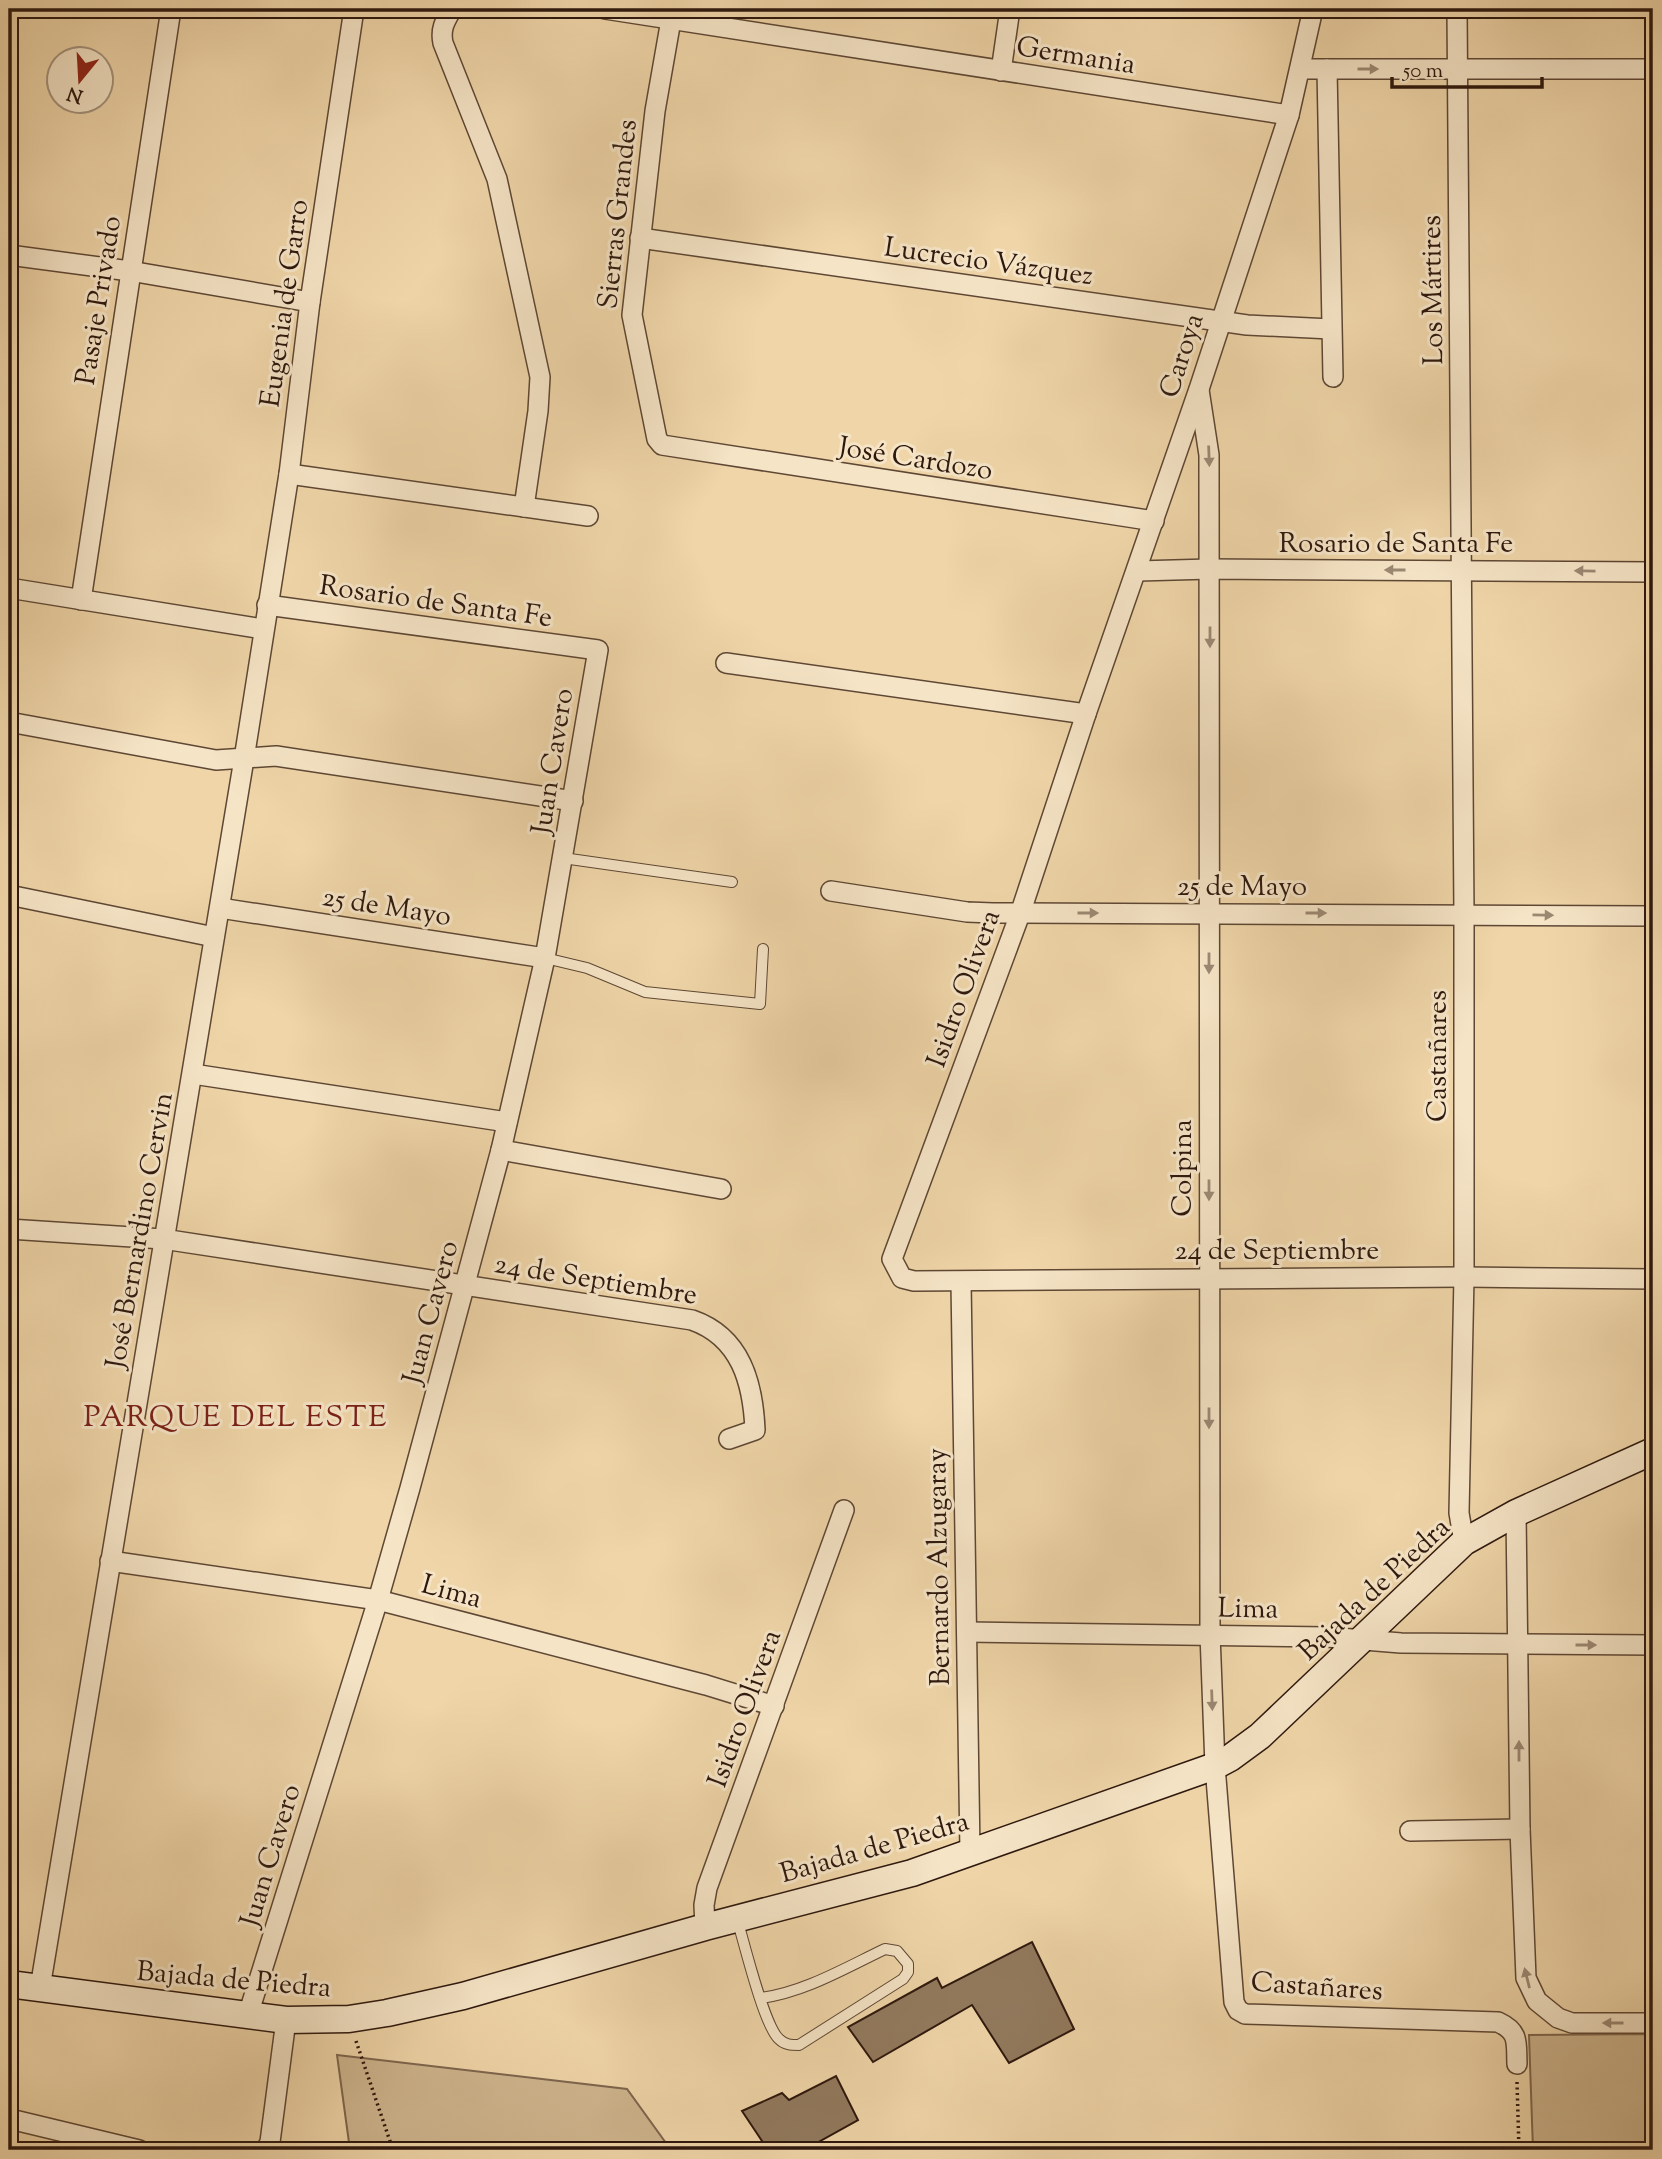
<svg xmlns="http://www.w3.org/2000/svg" width="1662" height="2159" font-family="'Sorts Mill Goudy',serif">
  <style>
    .green { fill: #ceb58e; stroke: #7e664e; stroke-width: 2 }
    .building { fill: #927a5e; stroke: #2e180e; stroke-width: 2 }
    .lines { fill: none; stroke-linecap: round; stroke-linejoin: round }
    .service-casing { stroke: #5e4734; stroke-width: 12 }
    .minor-casing { stroke: #5e4734; stroke-width: 22 }
    .secondary-casing { stroke: #2e180e; stroke-width: 29 }
    .path { stroke: #2e180e; stroke-width: 3.5; stroke-dasharray: 2 3.5; stroke-linecap: butt }
    .service { stroke: #f5e4c6; stroke-width: 10 }
    .minor { stroke: #f5e4c6; stroke-width: 19 }
    .secondary { stroke: #f5e4c6; stroke-width: 26 }
    .oneway { fill: #9b8873 }
    .labels { text-anchor: middle; stroke-width: 6; stroke-linejoin: round; paint-order: stroke }
    .street-label { font-size: 28px; fill: #2e180e; stroke: #f5e4c6 }
    .neighbourhood-label { font-size: 30px; letter-spacing: 2px; fill: #7a1f14; stroke: #f5e4c6 }
  </style>
  <rect width="100%" height="100%" fill="#efd5a8"/>
  <filter id="stains"><feTurbulence type="fractalNoise" baseFrequency=".00286" numOctaves="4"/><feColorMatrix values="0 0 0 0 .2 0 0 0 0 .09 0 0 0 0 .02 0 0 0 .5 -.17"/></filter>
  <radialGradient id="worn" r=".72"><stop offset=".6" stop-color="#630" stop-opacity="0"/><stop offset="1" stop-color="#630" stop-opacity=".3"/></radialGradient>
  <g class="green">
    <polygon points="1653,2034 1653,2150 1533,2150 1529,2035"/>
    <polygon points="337,2055 627,2089 671,2150 350,2150"/>
  </g>
  <g class="building">
    <polygon points="1032,1942 1074,2029 1009,2063 972,2005 873,2062 848,2027 937,1978 942,1988"/>
    <polygon points="836,2076 858,2120 804,2150 768,2150 742,2111 782,2093 789,2100"/>
  </g>
  <g class="lines">
    <g class="service-casing">
      <g id="service">
        <polyline points="563,858 732,882"/>
        <polyline points="545,958 587,968 645,992 760,1004 763,949"/>
        <path d="M737 1919C744 1942 764 2026 779 2039 785 2045 791 2045 799 2045L903 1979 908 1972V1964L897 1951 885 1949C845 1968 805 1992 761 1998"/>
      </g>
    </g>
    <g class="minor-casing">
      <g id="minor">
        <path d="M452 9C445 21 440 29 443 43L497 179 540 377 538 411 524 507"/>
        <polyline points="605,9 1289,115"/>
        <polyline points="1313,9 1289,115 1199,389 1086,714 1020,914 892,1259 902,1278 914,1281 1464,1277 1653,1279"/>
        <polyline points="1457,9 1464,914 1464,1277 1459,1513 1464,1542"/>
        <polyline points="9,10 9,9"/>
        <polyline points="671,20 655,111 632,315 657,439 662,445 1154,521"/>
        <polyline points="1300,69 1653,69"/>
        <polyline points="1327,69 1333,377"/>
        <polyline points="1001,71 1010,9"/>
        <polyline points="640,238 1247,325 1331,329"/>
        <polyline points="9,255 130,271 310,302"/>
        <path d="M1199 390 1209 455 1210 1634 1215 1766 1234 2002 1238 2010 1245 2014 1498 2022C1520 2032 1516 2043 1517 2064"/>
        <polyline points="289,474 588,516"/>
        <polyline points="1138,571 1210,569 1653,572"/>
        <polyline points="9,588 263,629"/>
        <polyline points="81,600 171,9"/>
        <polyline points="726,663 1086,714"/>
        <polyline points="9,722 216,760 276,756 573,801"/>
        <polyline points="831,891 967,912 993,913 1653,916"/>
        <polyline points="9,895 214,937"/>
        <polyline points="220,908 545,958"/>
        <polyline points="193,1074 507,1122"/>
        <polyline points="501,1150 721,1189"/>
        <path d="M9 1229 163 1239 692 1320C741 1337 753 1383 755 1430L729 1439"/>
        <polyline points="961,1282 970,1852"/>
        <polyline points="1516,1513 1520,1829 1526,1978 1537,2001 1558,2018 1572,2023 1653,2023"/>
        <polyline points="110,1561 378,1600 706,1685 774,1706"/>
        <polyline points="967,1632 1327,1637 1401,1643 1653,1645"/>
        <polyline points="1410,1831 1520,1829"/>
        <polyline points="705,1927 704,1905 707,1888 844,1510"/>
        <polyline points="40,1988 244,759 289,474 310,302 354,9"/>
        <polyline points="248,2015 378,1600 410,1488 501,1150 545,958 598,650 267,605"/>
        <polyline points="10,2119 139,2150"/>
        <polyline points="266,2150 270,2142 286,2020"/>
      </g>
    </g>
    <g class="secondary-casing">
      <polyline id="secondary" points="9,1984 286,2020 349,2019 387,2013 463,1996 705,1927 912,1873 1215,1766 1230,1758 1260,1736 1464,1542 1516,1513 1653,1451"/>
    </g>
    <g class="path">
      <polyline points="356,2041 393,2150"/>
      <polyline points="1517,2082 1519,2150"/>
    </g>
    <use href="#service" class="service"/>
    <use href="#minor" class="minor"/>
    <use href="#secondary" class="secondary"/>
  </g>
  <defs><path id="oneway-solid" d="M-6-.8H1V-3.2L6.5 0L1 3.2V.8H-6Z" transform="scale(1.75)"/></defs>
  <g class="oneway">
    <use href="#oneway-solid" transform="translate(1368 69)"/>
    <use href="#oneway-solid" transform="translate(1209 456) rotate(88)"/>
    <use href="#oneway-solid" transform="translate(1395 570) rotate(-180)"/>
    <use href="#oneway-solid" transform="translate(1585 571) rotate(-179)"/>
    <use href="#oneway-solid" transform="translate(1210 637) rotate(90)"/>
    <use href="#oneway-solid" transform="translate(1088 913)"/>
    <use href="#oneway-solid" transform="translate(1316 913)"/>
    <use href="#oneway-solid" transform="translate(1543 915) rotate(1)"/>
    <use href="#oneway-solid" transform="translate(1209 963) rotate(90)"/>
    <use href="#oneway-solid" transform="translate(1209 1190) rotate(90)"/>
    <use href="#oneway-solid" transform="translate(1209 1418) rotate(90)"/>
    <use href="#oneway-solid" transform="translate(1586 1645)"/>
    <use href="#oneway-solid" transform="translate(1212 1700) rotate(88)"/>
    <use href="#oneway-solid" transform="translate(1519 1751) rotate(-90)"/>
    <use href="#oneway-solid" transform="translate(1527 1978) rotate(-104)"/>
    <use href="#oneway-solid" transform="translate(1613 2023) rotate(180)"/>
  </g>
  <g class="labels">
    <g class="street-label">
      <text transform="translate(1076 54) rotate(9)" y="10">Germania</text>
      <text transform="translate(616 214) rotate(-84)" y="10">Sierras Grandes</text>
      <text transform="translate(989 260) rotate(8)" y="10">Lucrecio Vázquez</text>
      <text transform="translate(1431 290) rotate(-91)" y="10">Los Mártires</text>
      <text transform="translate(97 300) rotate(-81)" y="10">Pasaje Privado</text>
      <text transform="translate(283 303) rotate(-82)" y="10">Eugenia de Garro</text>
      <text transform="translate(1180 355) rotate(-72)" y="10">Caroya</text>
      <text transform="translate(916 457) rotate(9)" y="10">José Cardozo</text>
      <text x="1396" y="552">Rosario de Santa Fe</text>
      <text transform="translate(436 600) rotate(8)" y="10">Rosario de Santa Fe</text>
      <text transform="translate(551 761) rotate(-81)" y="10">Juan Cavero</text>
      <text x="1242" y="895">25 de Mayo</text>
      <text transform="translate(387 905) rotate(9)" y="10">25 de Mayo</text>
      <text transform="translate(962 988) rotate(-70)" y="10">Isidro Olivera</text>
      <text transform="translate(1436 1056) rotate(-90)" y="10">Castañares</text>
      <text transform="translate(1181 1168) rotate(-90)" y="10">Colpina</text>
      <text transform="translate(138 1230) rotate(-80)" y="10">José Bernardino Cervin</text>
      <text x="1277" y="1259">24 de Septiembre</text>
      <text transform="translate(596 1278) rotate(9)" y="10">24 de Septiembre</text>
      <text transform="translate(429 1312) rotate(-75)" y="10">Juan Cavero</text>
      <text transform="translate(937 1567) rotate(-91)" y="10">Bernardo Alzugaray</text>
      <text transform="translate(1373 1588) rotate(-43)" y="10">Bajada de Piedra</text>
      <text transform="translate(452 1590) rotate(15)" y="10">Lima</text>
      <text transform="translate(1248 1607) rotate(1)" y="10">Lima</text>
      <text transform="translate(743 1708) rotate(-70)" y="10">Isidro Olivera</text>
      <text transform="translate(874 1846) rotate(-16)" y="10">Bajada de Piedra</text>
      <text transform="translate(269 1855) rotate(-73)" y="10">Juan Cavero</text>
      <text transform="translate(234 1978) rotate(5)" y="10">Bajada de Piedra</text>
      <text transform="translate(1317 1985) rotate(4)" y="10">Castañares</text>
    </g>
    <g class="neighbourhood-label">
      <text x="236" y="1426">PARQUE DEL ESTE</text>
    </g>
  </g>
  <rect width="1662" height="2159" fill="none" stroke="#efd5a8" stroke-width="35"/>
  <rect x="10" y="10" width="1641" height="2138" fill="none" stroke="#2e180e" stroke-width="3.5"/>
  <rect x="18" y="18" width="1627" height="2124" fill="none" stroke="#2e180e" stroke-width="2"/>
  <g transform="translate(80 80) rotate(198)"><circle r="33" fill="#f5e4c6" stroke="#a5927c" stroke-width="2"/>
  <path d="M0-5L12 26L0 18L-12 26Z" fill="#8f2418"/>
  <text y="-10" font-size="19" font-weight="bold" text-anchor="middle" fill="#2e180e">N</text>
  </g>
  <path d="M1392 77v10h150v-10" fill="none" stroke="#2e180e" stroke-width="3.5"/>
  <text x="1403" y="77" font-size="21" fill="#2e180e" stroke="#f5e4c6" stroke-width="5" paint-order="stroke">50 m</text>
  <rect width="100%" height="100%" filter="url(#stains)"/>
  <rect width="100%" height="100%" fill="url(#worn)"/>
</svg>
